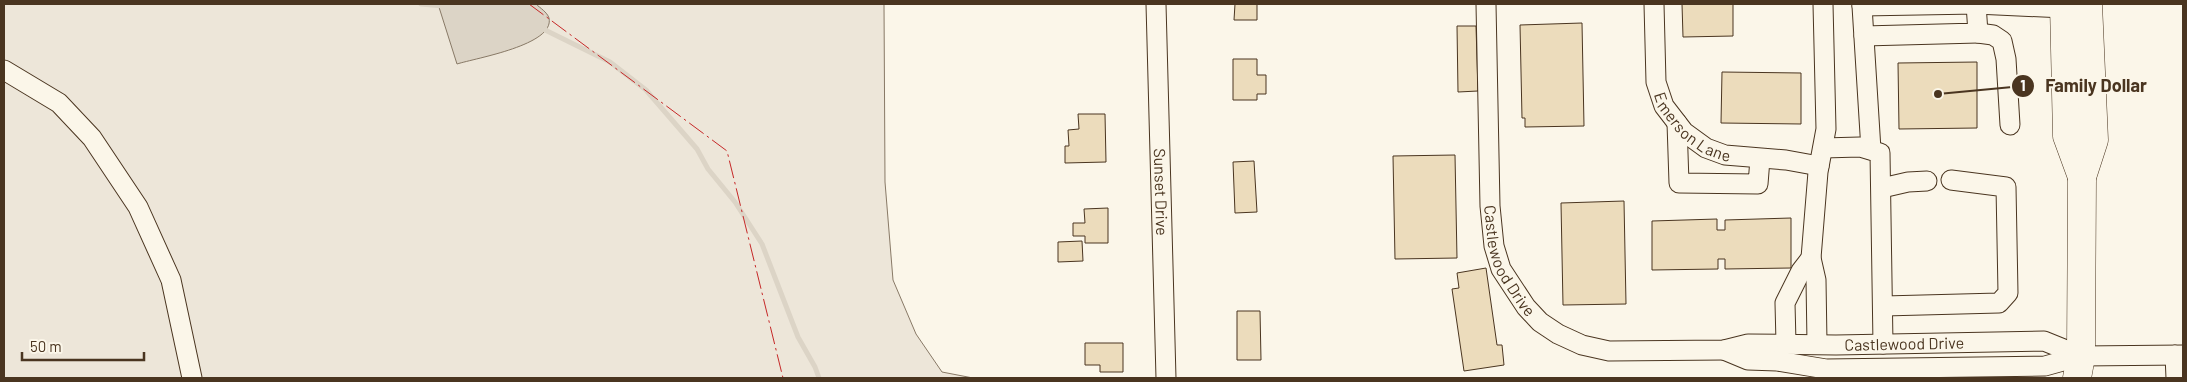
<svg xmlns="http://www.w3.org/2000/svg" width="2187" height="382" font-family="Barlow,sans-serif">
  <style>
    .green { fill: #ede6d9; stroke: #887966 }
    .water { fill: #dcd4c6; stroke: #887966 }
    .lines { fill: none; stroke-linecap: round; stroke-linejoin: round }
    .stream { stroke: #dcd4c6; stroke-width: 5 }
    .building { fill: #ecdcbc; stroke: #4a3520 }
    .minor-casing { stroke: #4a3520; stroke-width: 21 }
    .highway-casing { stroke: #4a3520; stroke-width: 29 }
    .minor { stroke: #fbf6e9; stroke-width: 19 }
    .highway { stroke: #fbf6e9; stroke-width: 28 }
    .power { stroke: #c62828; stroke-width: 1; stroke-dasharray: 18 4 2.5 4; stroke-linecap: butt }
    .labels { text-anchor: middle; stroke-width: 4; stroke-linejoin: round; paint-order: stroke }
    .street-label { font-size: 16px; fill: #4a3520; stroke: #fbf6e9 }
    .leader { fill: none; stroke: #4a3520; stroke-width: 2 }
    .callout-dot { fill: #4a3520; stroke: #fbf6e9; stroke-width: 2 }
    .mark-label { font-size: 15px; text-anchor: middle; font-weight: bold; fill: #fff }
    .callout-label { font-size: 18px; text-anchor: middle; font-weight: bold; fill: #4a3520; stroke: #fbf6e9; stroke-width: 4; stroke-linejoin: round; paint-order: stroke }
  </style>
  <rect width="100%" height="100%" fill="#fbf6e9"/>
  <polygon class="green" points="4,4 884,4 885,182 893,280 916,334 942,372 973,378 4,378"/>
  <path class="water" d="M438 4H536C540 8 547 12 549 18 555 45 476 58 457 64Z"/>
  <g class="lines">
    <g class="stream">
      <polyline points="421,4 443,6"/>
      <polyline points="541,28 610,62 646,90 697,149 708,169 735,202 762,244 798,337 815,367 819,378"/>
    </g>
  </g>
  <g class="building">
    <polygon points="1235,4 1257,4 1257,20 1234,20"/>
    <polygon points="1682,4 1733,4 1733,36 1683,37"/>
    <polygon points="1582,23 1584,126 1525,127 1525,118 1522,118 1520,25"/>
    <polygon points="1457,26 1476,26 1478,91 1458,92"/>
    <polygon points="1233,59 1257,59 1257,75 1266,75 1266,94 1257,94 1257,100 1233,100"/>
    <polygon points="1977,62 1977,128 1899,129 1898,63"/>
    <polygon points="1722,72 1801,73 1801,124 1721,123"/>
    <polygon points="1078,114 1105,114 1106,162 1065,163 1065,146 1069,146 1068,130 1079,129"/>
    <polygon points="1455,155 1457,258 1395,259 1393,156"/>
    <polygon points="1254,161 1257,212 1235,213 1233,162"/>
    <polygon points="1624,201 1626,304 1563,305 1561,203"/>
    <polygon points="1108,208 1108,243 1085,243 1085,236 1073,236 1073,223 1085,223 1084,209"/>
    <polygon points="1791,218 1791,268 1725,269 1725,259 1718,259 1718,269 1652,270 1652,221 1717,219 1717,230 1725,230 1725,220"/>
    <polygon points="1082,241 1083,261 1058,262 1058,242"/>
    <polygon points="1486,268 1497,345 1502,345 1504,365 1464,371 1452,289 1459,288 1457,273"/>
    <polygon points="1237,311 1260,311 1261,360 1237,360"/>
    <polygon points="1085,343 1123,343 1123,372 1100,372 1100,365 1085,365"/>
  </g>
  <g class="lines">
    <g class="minor-casing">
      <g id="minor">
        <path id="s1" d="M1156 4 1166 378"/>
        <path id="s2" d="M1486 4 1490 206 1494 246 1501 269 1526 307 1540 322 1558 334 1582 345 1609 351 1724 350 1748 344 1836 345 2044 341 2081 356"/>
        <path id="s3" d="M1654 4 1656 82 1664 106 1684 132 1706 148 1725 155 1786 160 1819 166"/>
        <polyline points="1862,4 1862,6 1976,4 2064,8"/>
        <polyline points="1862,6 1871,150"/>
        <polyline points="1978,33 1993,35 2002,41 2006,59 2010,125"/>
        <polyline points="1864,36 1978,33 1976,4"/>
        <polyline points="4,70 59,103 92,138 138,207 171,280 192,378"/>
        <polyline points="1677,123 1679,183 1758,184 1760,159"/>
        <polyline points="1823,148 1860,147 1880,153 1883,344"/>
        <polyline points="1882,188 1908,182 1927,181"/>
        <polyline points="1884,306 1999,303 2008,293 2006,187 1951,180"/>
        <polyline points="1786,343 1785,303 1801,271 1811,258"/>
        <polyline points="1817,343 1816,280 1811,258 1818,172 1826,129 1823,4"/>
        <polyline points="1724,350 1748,360 1777,361 1826,369 2045,366 2081,356 2183,355"/>
        <polyline points="2175,355 2176,378"/>
      </g>
    </g>
    <g class="highway-casing">
      <g id="highway">
        <polyline points="2064,4 2067,136 2082,177"/>
        <polyline points="2077,378 2081,356 2082,177 2094,140 2088,4"/>
      </g>
    </g>
    <use href="#minor" class="minor"/>
    <use href="#highway" class="highway"/>
    <polyline class="power" points="529,4 727,151 783,378"/>
  </g>
  <g class="labels">
    <g class="street-label">
      <text dy="6" stroke="none"><textPath href="#s3" startOffset="139">Emerson Lane</textPath></text>
      <text dy="6" stroke="none"><textPath href="#s1" startOffset="188">Sunset Drive</textPath></text>
      <text dy="6" stroke="none"><textPath href="#s2" startOffset="261">Castlewood Drive</textPath></text>
      <text dy="6" stroke="none"><textPath href="#s2" startOffset="704">Castlewood Drive</textPath></text>
    </g>
  </g>
  <path class="leader" d="M1938 94L2023 86"/>
  <g class="callout-dot">
    <circle cx="1938" cy="94" r="5"/>
    <circle cx="2023" cy="86" r="12"/>
  </g>
  <g class="mark-label">
    <text x="2023" y="91">1</text>
  </g>
  <g class="callout-label">
    <text x="2096" y="92">Family Dollar</text>
  </g>
  <rect width="2187" height="382" fill="none" stroke="#4a3520" stroke-width="10"/>
  <path d="M22 352v8h122v-8" fill="none" stroke="#4a3520" stroke-width="2.5"/>
  <text x="30" y="352" font-size="15" fill="#4a3520" stroke="#fbf6e9" stroke-width="4" paint-order="stroke">50 m</text>
</svg>
